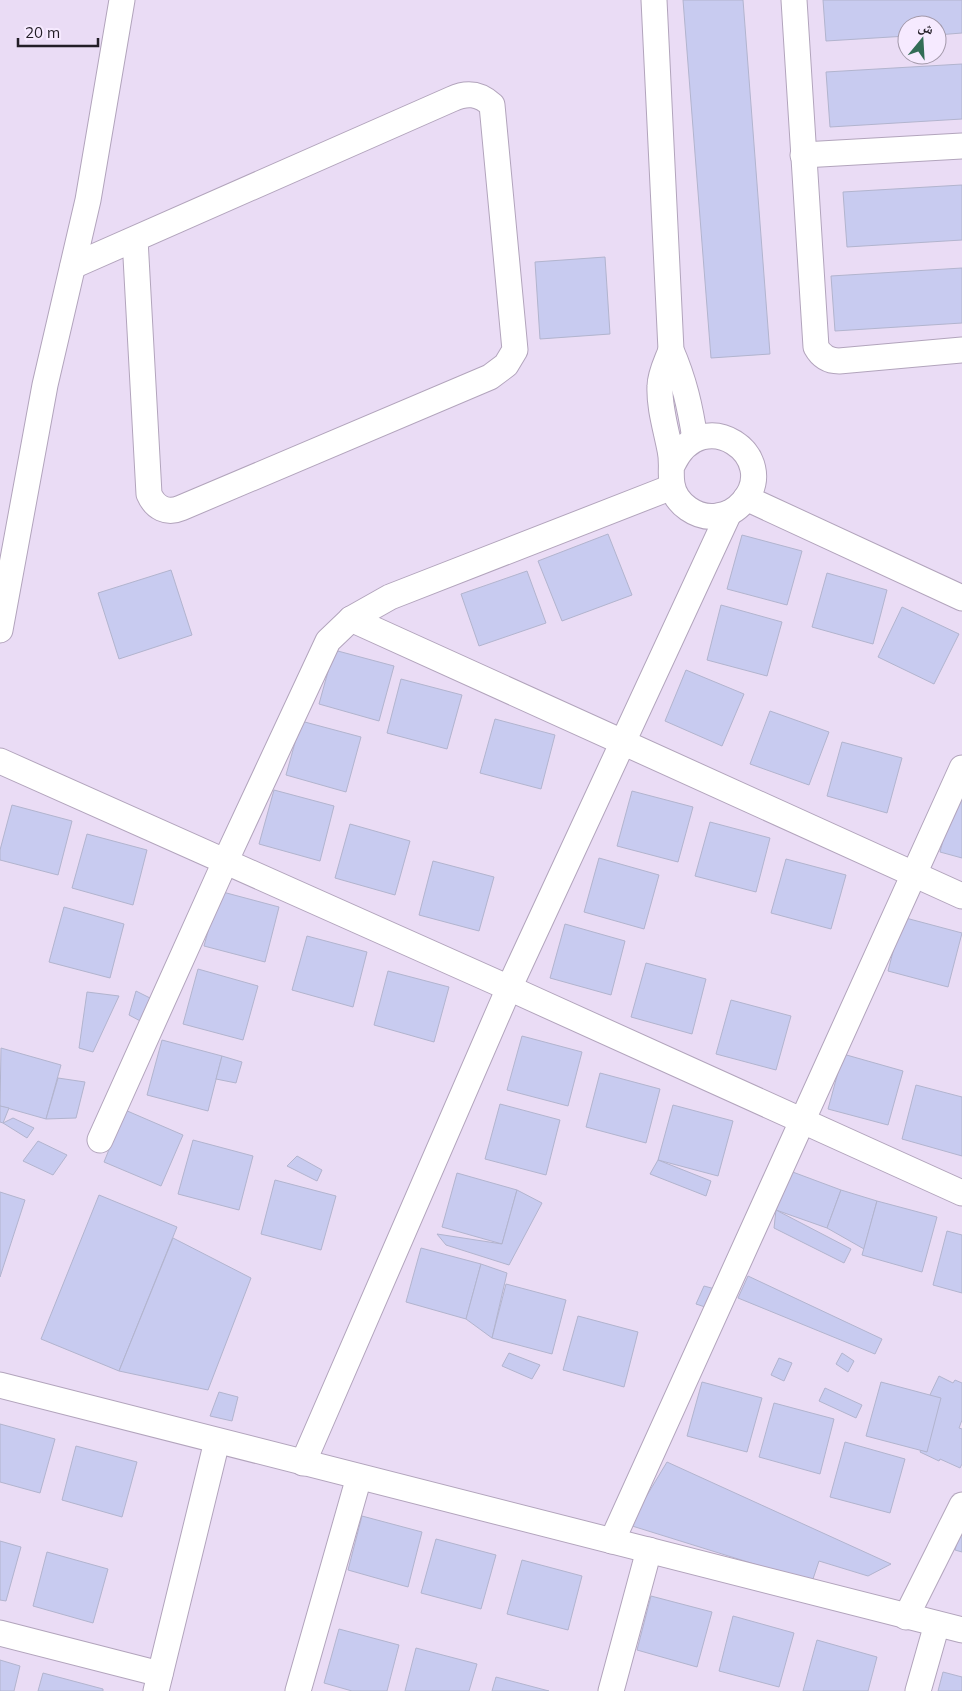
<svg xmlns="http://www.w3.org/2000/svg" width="962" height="1691" font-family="Mulish,'Noto Naskh Arabic',sans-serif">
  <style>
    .building { fill: #c8cbf0; stroke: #b2b4ce }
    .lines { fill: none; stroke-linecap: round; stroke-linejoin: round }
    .minor-casing { stroke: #b2a4bc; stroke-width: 27 }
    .minor { stroke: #fff; stroke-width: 25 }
  </style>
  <rect width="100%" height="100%" fill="#eadcf5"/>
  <g class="building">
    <polygon points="683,0 743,0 770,354 711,358"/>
    <polygon points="823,0 962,0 962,33 937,35 937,25 907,25 907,36 826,41"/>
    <polygon points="962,64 962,119 830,127 826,72"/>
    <polygon points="962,185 962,240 847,247 843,192"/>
    <polygon points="605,257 610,334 540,339 535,262"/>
    <polygon points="962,268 962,323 835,331 831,276"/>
    <polygon points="608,534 632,595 562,621 538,561"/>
    <polygon points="742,535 802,551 787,605 727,589"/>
    <polygon points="171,570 192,635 119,659 98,593"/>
    <polygon points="527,571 546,623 479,646 461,594"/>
    <polygon points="827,573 887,590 873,644 812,627"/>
    <polygon points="721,605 782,622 767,676 707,660"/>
    <polygon points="902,607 959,634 934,684 878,657"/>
    <polygon points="334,650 394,666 379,721 319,704"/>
    <polygon points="686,670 744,694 722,746 665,721"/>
    <polygon points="401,679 462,695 447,749 387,733"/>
    <polygon points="770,711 829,732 809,785 750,764"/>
    <polygon points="495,719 555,735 541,789 480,773"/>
    <polygon points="301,721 361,737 346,792 286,775"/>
    <polygon points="842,742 902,758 887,813 827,796"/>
    <polygon points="274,790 334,806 320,861 259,844"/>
    <polygon points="632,791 693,807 678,862 617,846"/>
    <polygon points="954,798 962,800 962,858 940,852"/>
    <polygon points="12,805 72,821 58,875 0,860 0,850"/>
    <polygon points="710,822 770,838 756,892 695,876"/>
    <polygon points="350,824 410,841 395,895 335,878"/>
    <polygon points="87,834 147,850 133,905 72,888"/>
    <polygon points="599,858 659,875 644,929 584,912"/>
    <polygon points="786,859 846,875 831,929 771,913"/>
    <polygon points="433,861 494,877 479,931 419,915"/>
    <polygon points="219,891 279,907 265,962 204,946"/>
    <polygon points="64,907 124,924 110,978 49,962"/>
    <polygon points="902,917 962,933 948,987 888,971"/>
    <polygon points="565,924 625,941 611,995 550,978"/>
    <polygon points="307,936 367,952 353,1007 292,990"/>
    <polygon points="646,963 706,979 692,1034 631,1017"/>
    <polygon points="198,969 258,986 243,1040 183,1024"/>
    <polygon points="388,971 449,987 434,1042 374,1025"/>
    <polygon points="136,991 154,1000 144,1023 129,1015"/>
    <polygon points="87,992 119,996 93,1052 79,1048"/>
    <polygon points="731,1000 791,1016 776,1070 716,1054"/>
    <polygon points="522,1036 582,1052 568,1106 507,1090"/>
    <polygon points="162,1040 222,1056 208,1111 147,1095"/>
    <polygon points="1,1048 61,1065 46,1119 0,1106"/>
    <polygon points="843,1054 903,1071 888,1125 828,1109"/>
    <polygon points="222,1056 242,1062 236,1083 216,1079"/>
    <polygon points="600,1073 660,1089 646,1143 586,1127"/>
    <polygon points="58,1078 85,1082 76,1118 46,1119"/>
    <polygon points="916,1085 962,1097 962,1156 902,1139"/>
    <polygon points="500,1104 560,1120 546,1175 485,1159"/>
    <polygon points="673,1105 733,1121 718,1176 658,1160"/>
    <polygon points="0,1106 9,1108 3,1123 0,1122"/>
    <polygon points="125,1110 183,1135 161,1186 104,1162"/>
    <polygon points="13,1118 34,1128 27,1138 3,1123"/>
    <polygon points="193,1140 253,1156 239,1210 178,1194"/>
    <polygon points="38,1141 67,1155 53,1175 23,1161"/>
    <polygon points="297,1156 322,1170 317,1181 287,1166"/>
    <polygon points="658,1160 711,1181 706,1196 650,1174"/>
    <polygon points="790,1171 841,1190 827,1228 776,1210"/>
    <polygon points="457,1173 517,1190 502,1244 442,1227"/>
    <polygon points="275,1180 336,1196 321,1250 261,1234"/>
    <polygon points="517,1190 542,1203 509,1265 446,1245 437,1234 502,1244"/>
    <polygon points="841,1190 877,1201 864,1249 827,1228"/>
    <polygon points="0,1192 25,1200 0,1277"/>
    <polygon points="99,1195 177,1227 119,1371 41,1339"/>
    <polygon points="877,1201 937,1217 922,1272 862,1255"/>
    <polygon points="776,1210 851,1249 844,1263 774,1228"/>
    <polygon points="947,1231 962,1235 962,1293 933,1285"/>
    <polygon points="173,1238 251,1278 208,1390 119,1371"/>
    <polygon points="421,1248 481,1264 466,1319 406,1302"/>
    <polygon points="481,1264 507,1273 492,1338 466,1319"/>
    <polygon points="748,1276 882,1339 875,1354 738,1298"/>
    <polygon points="506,1284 566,1300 552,1354 492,1338"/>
    <polygon points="704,1286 715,1289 708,1308 696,1304"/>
    <polygon points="578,1316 638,1332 624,1387 563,1370"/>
    <polygon points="509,1353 540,1365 532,1379 502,1366"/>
    <polygon points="842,1353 854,1361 848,1372 836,1364"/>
    <polygon points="779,1358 792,1363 784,1381 771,1375"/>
    <polygon points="939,1376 953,1383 955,1380 962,1383 962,1420 959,1428 962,1429 962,1464 960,1468 940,1459 939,1461 920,1452 921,1450 907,1443"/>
    <polygon points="702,1382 762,1398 747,1452 687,1436"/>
    <polygon points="881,1382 941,1398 927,1452 866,1436"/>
    <polygon points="825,1388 862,1405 856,1418 819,1401"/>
    <polygon points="219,1392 238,1397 232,1421 210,1416"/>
    <polygon points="774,1403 834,1419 820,1474 759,1457"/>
    <polygon points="0,1424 55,1439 40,1493 0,1482"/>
    <polygon points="845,1442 905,1459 890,1513 830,1497"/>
    <polygon points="76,1446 137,1462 122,1517 62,1500"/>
    <polygon points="667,1462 891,1564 868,1576 819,1561 812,1582 629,1525"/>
    <polygon points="362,1516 422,1532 408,1587 348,1570"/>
    <polygon points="962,1523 962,1552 955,1550"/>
    <polygon points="436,1539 496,1555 481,1609 421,1593"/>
    <polygon points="0,1541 21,1547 6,1601 0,1600"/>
    <polygon points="47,1552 108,1569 93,1623 33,1606"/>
    <polygon points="522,1560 582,1576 568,1630 507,1614"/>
    <polygon points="651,1596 712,1612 697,1667 637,1650"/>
    <polygon points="733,1616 794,1633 779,1687 719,1671"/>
    <polygon points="339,1629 399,1645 387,1691 352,1691 324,1683"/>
    <polygon points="817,1640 877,1657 868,1691 803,1691"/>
    <polygon points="416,1648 477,1664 469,1691 405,1691"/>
    <polygon points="0,1660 20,1666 14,1691 0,1691"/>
    <polygon points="943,1672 962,1677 962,1691 938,1691"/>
    <polygon points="43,1673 103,1689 103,1691 38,1691"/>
    <polygon points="496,1677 549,1691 492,1691"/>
  </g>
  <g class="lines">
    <g class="minor-casing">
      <g id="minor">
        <path d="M654 0 671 350C684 380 690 406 695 439"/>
        <path d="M794 0 816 347C821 356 828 361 839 361L962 350"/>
        <polyline points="803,155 962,146"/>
        <path d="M73 266 452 99C467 92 479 93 492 105L515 350 506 365 490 377 181 508C167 514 155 508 149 494L135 239"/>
        <path d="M671 350C667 361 660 374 660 386 659 407 666 429 670 450 673 463 670 472 672 484 675 504 697 519 717 516 727 515 736 510 743 502 782 457 703 401 673 464"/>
        <polyline points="746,498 962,598"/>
        <polyline points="351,619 962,896"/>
        <polyline points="0,630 45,385 88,200 122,0"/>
        <polyline points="0,761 509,988 962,1193"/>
        <polyline points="100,1140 225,862 328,641 351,619 390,597 672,487"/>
        <polyline points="0,1385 962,1630"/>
        <polyline points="303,1463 509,988 729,513"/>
        <polyline points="612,1541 962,768"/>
        <polyline points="906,1617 962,1505"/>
        <polyline points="0,1633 160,1674"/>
        <polyline points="156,1691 217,1441"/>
        <polyline points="298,1691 359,1477"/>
        <polyline points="611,1691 649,1550"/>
        <polyline points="918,1691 937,1624"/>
      </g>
    </g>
    <use href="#minor" class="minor"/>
  </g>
  <g transform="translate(922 40) rotate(18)"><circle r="24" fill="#f6eaff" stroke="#a298a9"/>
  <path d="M0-4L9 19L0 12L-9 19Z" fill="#326d56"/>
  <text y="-8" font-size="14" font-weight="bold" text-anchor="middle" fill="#231e27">ش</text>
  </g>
  <path d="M18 38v8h80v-8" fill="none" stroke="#231e27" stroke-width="2.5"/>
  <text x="25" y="38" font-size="15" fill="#231e27" stroke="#f6eaff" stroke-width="4" paint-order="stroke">20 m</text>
</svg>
